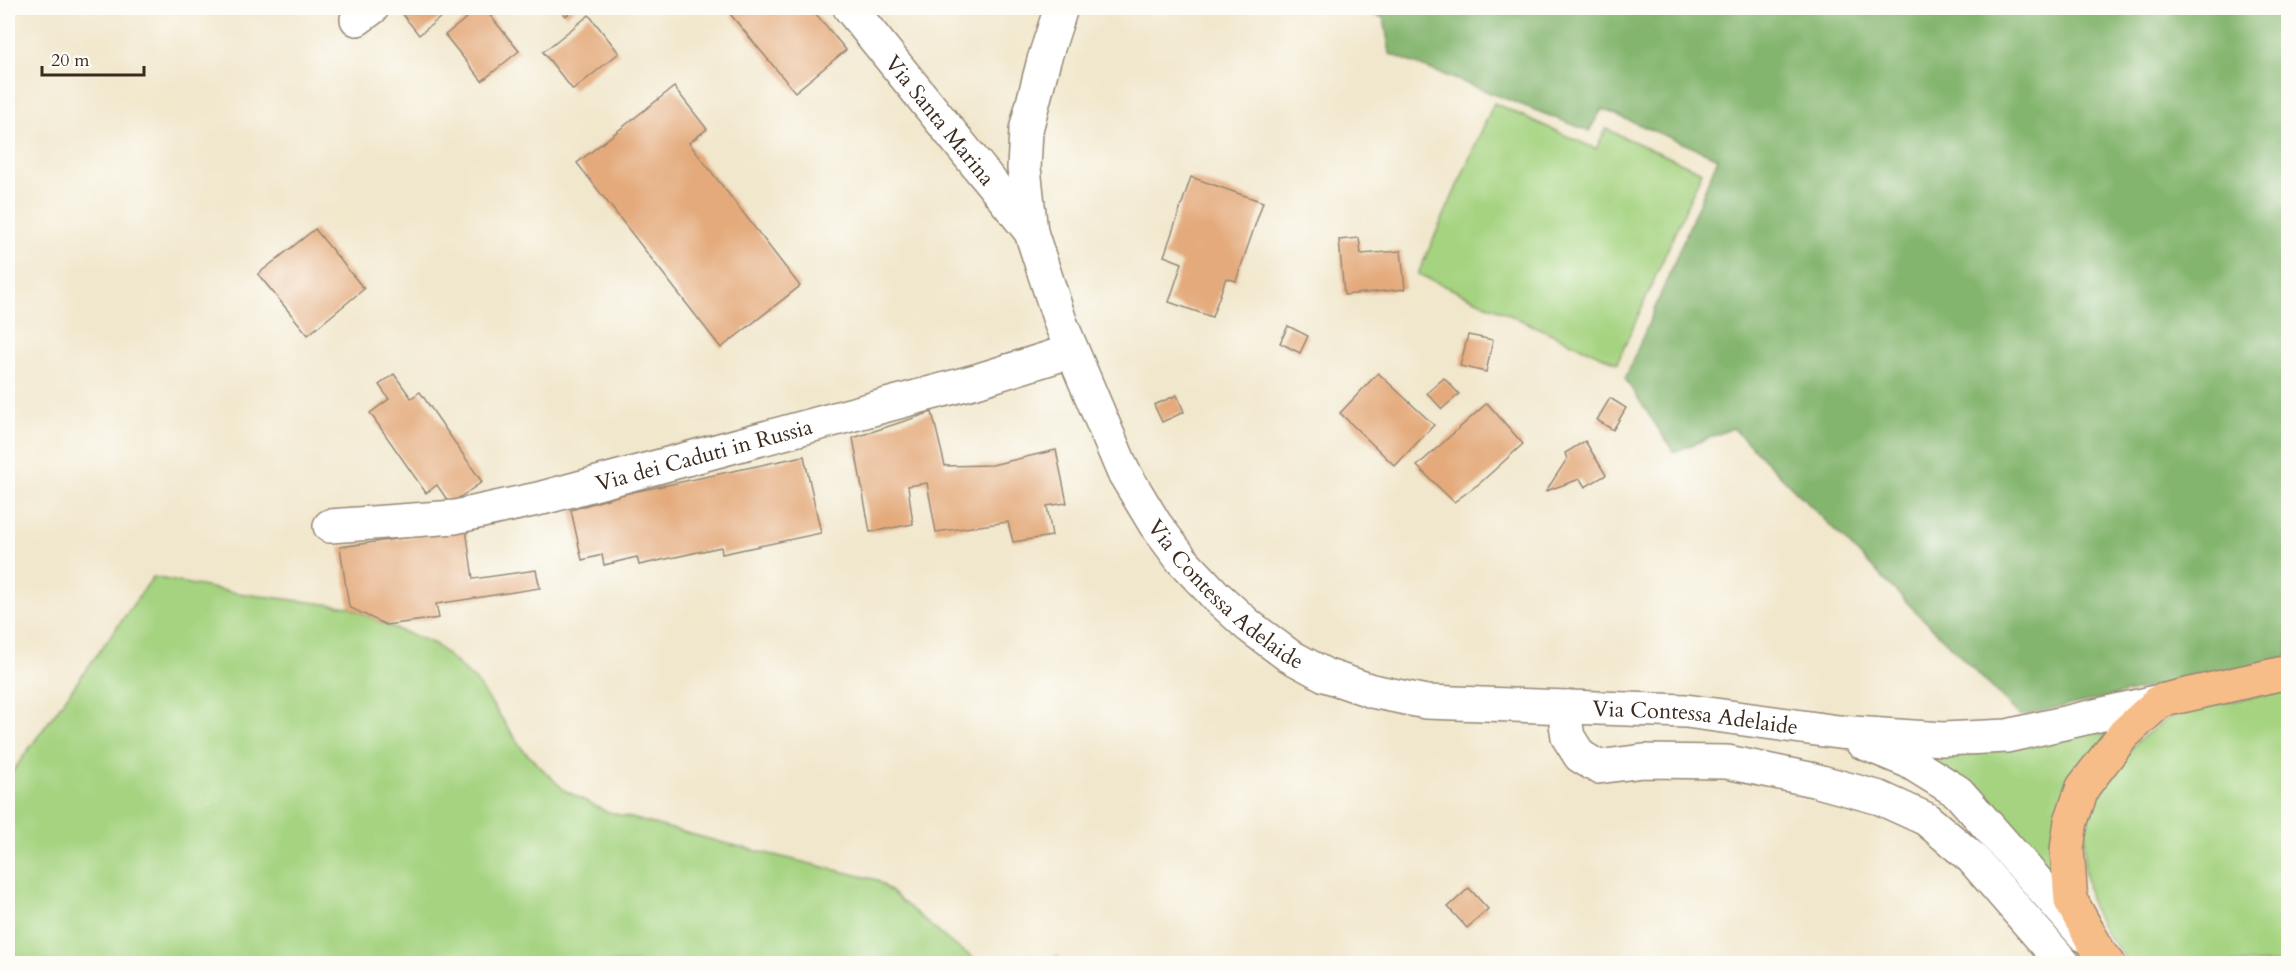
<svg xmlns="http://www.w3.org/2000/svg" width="2296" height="971" font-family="Cardo,serif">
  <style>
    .green { fill: #a5d380; stroke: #707e4f; stroke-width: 1.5 }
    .forest { fill: #84b56e; stroke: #607046; stroke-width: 1.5 }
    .building { fill: #e4aa7c }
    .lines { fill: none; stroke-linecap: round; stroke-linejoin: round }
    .minor-casing { stroke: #968875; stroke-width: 36 }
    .major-casing { stroke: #968875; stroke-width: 36 }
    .minor { stroke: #fff; stroke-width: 33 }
    .major { stroke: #f7bd88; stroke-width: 33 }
    .labels { text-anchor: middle; stroke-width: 4.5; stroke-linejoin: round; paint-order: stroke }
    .street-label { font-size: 22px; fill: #3b2a1e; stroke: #fdfcf7 }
  </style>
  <rect width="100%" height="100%" fill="#fdfcf7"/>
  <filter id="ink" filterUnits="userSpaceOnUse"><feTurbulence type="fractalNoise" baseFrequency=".0167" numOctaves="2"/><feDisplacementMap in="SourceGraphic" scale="12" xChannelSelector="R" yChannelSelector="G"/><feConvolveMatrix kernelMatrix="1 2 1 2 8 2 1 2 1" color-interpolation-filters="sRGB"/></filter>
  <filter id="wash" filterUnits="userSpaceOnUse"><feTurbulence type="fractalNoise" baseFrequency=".008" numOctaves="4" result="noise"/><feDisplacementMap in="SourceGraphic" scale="24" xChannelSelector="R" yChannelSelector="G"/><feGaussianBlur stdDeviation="1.35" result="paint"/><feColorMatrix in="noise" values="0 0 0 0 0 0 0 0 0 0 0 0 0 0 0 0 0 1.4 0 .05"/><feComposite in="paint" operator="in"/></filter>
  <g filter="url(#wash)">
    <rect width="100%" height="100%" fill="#f1e7cc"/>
    <g class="green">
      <polygon points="1494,103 1596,149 1606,129 1702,172 1617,363 1418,274"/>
      <polygon points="153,577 237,593 349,607 386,625 435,644 477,682 523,750 564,790 605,811 724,843 877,880 950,942 972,957 974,963 8,963 8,778"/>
      <polygon points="2288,691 2288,963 2129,963 2104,931 2091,904 2084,868 2085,831 2094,799 2136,742 2167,719 2200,707"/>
      <polygon points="2124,719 2059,877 2052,878 1921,749"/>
    </g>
    <polygon class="forest" points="1354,8 2288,8 2288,658 2020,716 1733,428 1674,452 1625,379 1718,158 1602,109 1589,131 1390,54 1384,18"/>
    <g id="blocks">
      <g class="building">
        <polygon points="412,8 433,8 441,17 419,35 403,15"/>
        <polygon points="479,8 484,8 519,51 482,81 445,35"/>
        <polygon points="559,8 576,8 566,16"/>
        <polygon points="740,8 811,8 846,50 795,92 731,15"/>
        <polygon points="589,15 619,53 573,90 543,52"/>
        <polygon points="674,87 707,129 689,143 800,286 721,348 577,163"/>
        <polygon points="1191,177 1263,202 1236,281 1226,278 1212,317 1169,302 1182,263 1164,256"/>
        <polygon points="315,229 364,289 308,335 258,274"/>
        <polygon points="1359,238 1361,254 1401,251 1405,289 1344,295 1339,240"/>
        <polygon points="1288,326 1308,336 1300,353 1280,343"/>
        <polygon points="1468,335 1493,340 1486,372 1460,366"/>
        <polygon points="1378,373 1434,425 1395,466 1340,413"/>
        <polygon points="394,374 411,398 420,392 482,482 450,504 437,485 426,493 370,413 389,399 379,385"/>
        <polygon points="1444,378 1459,394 1442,409 1427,393"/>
        <polygon points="1177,395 1184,412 1162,422 1154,405"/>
        <polygon points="1610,398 1626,408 1613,430 1597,420"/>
        <polygon points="1487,403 1523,444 1480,483 1454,502 1417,466"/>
        <polygon points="932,412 945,466 992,465 1056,450 1067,503 1047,506 1052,536 1013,542 1008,522 936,532 927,483 908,486 913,524 870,532 853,438"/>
        <polygon points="1585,441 1606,475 1585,487 1580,479 1546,491 1567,459 1565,453"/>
        <polygon points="804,456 821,533 722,554 721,547 639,565 637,557 604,565 602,555 582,560 571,510 624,494"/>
        <polygon points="466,529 473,579 536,570 540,588 436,604 439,618 386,625 349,607 340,547"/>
        <polygon points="1469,888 1488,909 1467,928 1448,907"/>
        <polygon points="1056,955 1067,963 1050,963"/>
      </g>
    </g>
  </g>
  <g filter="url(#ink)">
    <use href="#blocks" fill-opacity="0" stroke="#968875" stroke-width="1.5"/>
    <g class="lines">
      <g class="minor-casing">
        <g id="minor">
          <path id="s1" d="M850 8 1031 232"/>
          <path id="s2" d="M1061 8 1044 60 1026 130 1024 168 1031 232 1061 324 1123 471 1155 524 1182 560 1217 597 1249 626 1288 655 1325 675 1372 691 1426 702 1686 711 1838 732 1943 739 2007 736 2160 701"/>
          <polyline points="357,19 372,8"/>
          <path id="s3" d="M330 526 455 517 542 498 976 381 1072 351"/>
          <polyline points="1568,707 1566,724 1568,737 1580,756 1598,767 1643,761 1727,762 1814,780 1880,798 1926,819 1972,858 2064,964"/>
          <polyline points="1862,742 1908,761 1958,792 2084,935"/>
        </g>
      </g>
      <g class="major-casing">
        <polyline id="major" points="2109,964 2099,952 2071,901 2067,849 2071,821 2083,787 2124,734 2160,701 2288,672"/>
      </g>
      <use href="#minor" class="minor"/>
      <use href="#major" class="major"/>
    </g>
  </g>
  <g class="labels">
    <g class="street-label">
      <text dy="8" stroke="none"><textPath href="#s1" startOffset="144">Via Santa Marina</textPath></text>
      <text dy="8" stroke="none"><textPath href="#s3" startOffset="382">Via dei Caduti in Russia</textPath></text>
      <text dy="8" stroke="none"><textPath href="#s2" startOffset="648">Via Contessa Adelaide</textPath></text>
      <text dy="8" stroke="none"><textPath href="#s2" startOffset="1152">Via Contessa Adelaide</textPath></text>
    </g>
  </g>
  <rect width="2296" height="971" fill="none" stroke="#fdfcf7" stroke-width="30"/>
  <path d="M42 66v9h102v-9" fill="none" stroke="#3b2a1e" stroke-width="3"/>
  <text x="51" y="66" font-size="18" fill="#3b2a1e" stroke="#fdfcf7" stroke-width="4.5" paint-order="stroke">20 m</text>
</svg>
